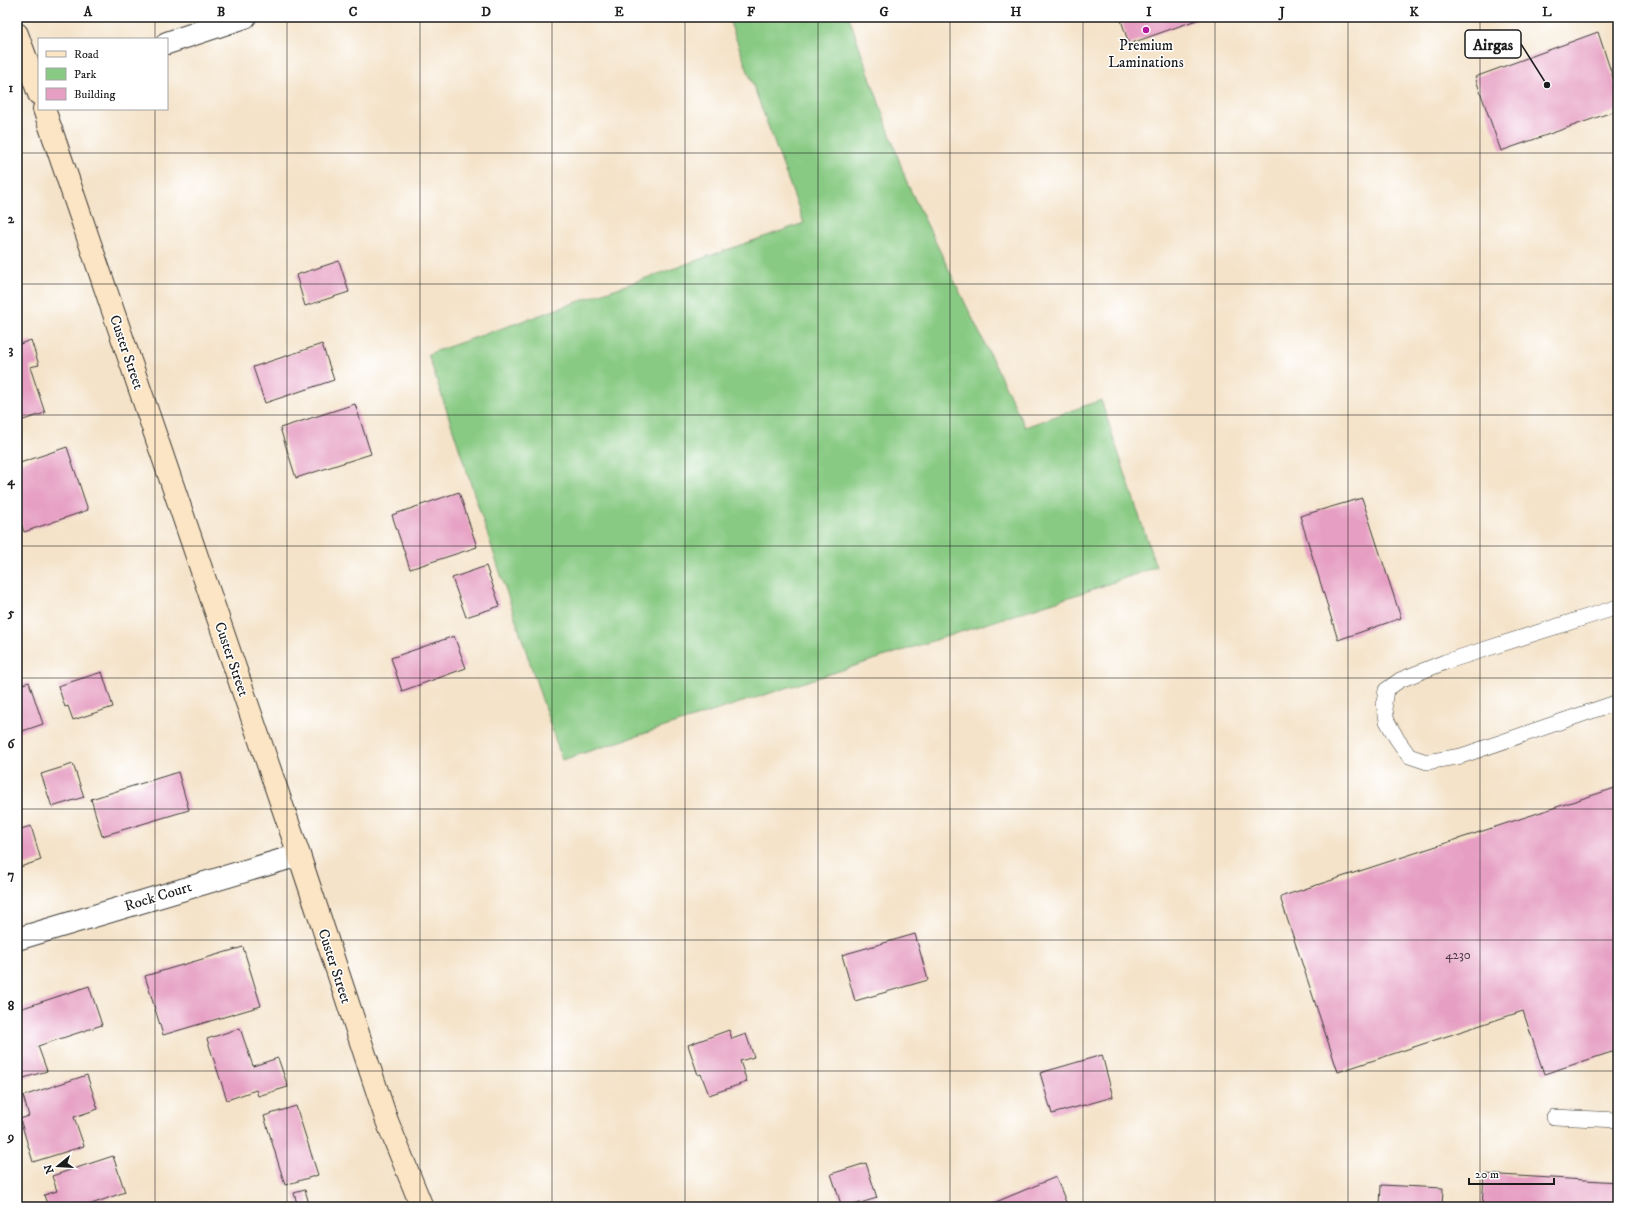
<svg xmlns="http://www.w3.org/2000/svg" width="1635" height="1224" font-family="'IM FELL DW Pica',serif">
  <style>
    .green { fill: #88ca83; stroke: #527350 }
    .building { fill: #e69fc3 }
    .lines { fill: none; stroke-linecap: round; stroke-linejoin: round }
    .lane-casing { stroke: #3c3a36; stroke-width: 16 }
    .street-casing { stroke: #3c3a36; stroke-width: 24 }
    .secondary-casing { stroke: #3c3a36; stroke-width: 24 }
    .lane { stroke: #fff; stroke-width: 15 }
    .street { stroke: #fff; stroke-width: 22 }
    .secondary { stroke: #fce5c4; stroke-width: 22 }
    .grid { fill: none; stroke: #1c1c1c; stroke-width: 1; stroke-opacity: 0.55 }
    .poi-dot { fill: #b5179e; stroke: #fff; stroke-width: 1.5 }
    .labels { text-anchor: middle; stroke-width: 3; stroke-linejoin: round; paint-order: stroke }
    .number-label { font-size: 13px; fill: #4e3d46 }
    .poi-label { font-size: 15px; fill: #1c1c1c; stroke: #fff }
    .street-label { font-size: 15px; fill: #1c1c1c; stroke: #fff }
    .leader { fill: none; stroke: #1c1c1c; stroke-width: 1.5 }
    .callout-dot { fill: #1c1c1c; stroke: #fff; stroke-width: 1.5 }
    .callout { fill: #fff; stroke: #1c1c1c; stroke-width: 1.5 }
    .callout-label { font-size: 16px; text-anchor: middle; font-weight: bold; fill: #1c1c1c }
    .neatline { fill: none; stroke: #1c1c1c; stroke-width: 1.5 }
    .grid-label { font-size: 13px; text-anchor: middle; font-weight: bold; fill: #1c1c1c }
  </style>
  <rect width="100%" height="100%" fill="#fff"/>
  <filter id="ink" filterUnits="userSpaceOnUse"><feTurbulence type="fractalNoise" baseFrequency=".025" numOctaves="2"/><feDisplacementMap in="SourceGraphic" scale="8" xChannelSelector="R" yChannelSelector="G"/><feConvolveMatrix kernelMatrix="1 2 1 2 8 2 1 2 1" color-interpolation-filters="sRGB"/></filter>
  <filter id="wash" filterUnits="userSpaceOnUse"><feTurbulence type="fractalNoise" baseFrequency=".012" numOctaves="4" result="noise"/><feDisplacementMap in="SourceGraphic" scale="16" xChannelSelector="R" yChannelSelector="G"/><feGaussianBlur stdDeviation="0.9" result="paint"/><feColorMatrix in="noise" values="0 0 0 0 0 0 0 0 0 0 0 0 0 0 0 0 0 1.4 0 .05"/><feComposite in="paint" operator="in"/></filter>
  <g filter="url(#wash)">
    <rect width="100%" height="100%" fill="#f4e3c9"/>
    <polygon class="green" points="728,17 849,17 907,183 1025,427 1101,400 1156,567 1085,592 562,760 428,354 804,223"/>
    <g id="blocks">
      <g class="building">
        <polygon points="1120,17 1205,17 1129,44"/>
        <polygon points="1598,32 1618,93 1618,110 1501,151 1475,77"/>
        <polygon points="339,261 349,292 305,306 296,275"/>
        <polygon points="31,340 39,365 30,367 45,413 17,422 17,345"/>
        <polygon points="322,344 334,380 265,403 253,367"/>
        <polygon points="355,404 371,454 296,478 280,428"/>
        <polygon points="67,447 88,510 24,532 17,510 17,464"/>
        <polygon points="459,492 477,547 410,569 392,515"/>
        <polygon points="1362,498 1401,618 1338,640 1300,516"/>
        <polygon points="486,566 500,606 466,617 452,578"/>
        <polygon points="454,636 466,668 402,691 391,658"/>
        <polygon points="102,672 113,707 73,720 68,706 65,707 58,686"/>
        <polygon points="29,682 43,724 17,733 17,686"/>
        <polygon points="73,764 84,797 52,807 41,774"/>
        <polygon points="178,772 189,810 102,836 91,799"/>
        <polygon points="1618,787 1618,1050 1544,1074 1523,1011 1338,1072 1280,897"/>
        <polygon points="31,826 41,860 17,868 17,830"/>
        <polygon points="915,934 928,980 855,1001 842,955"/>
        <polygon points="243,947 261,1006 163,1035 145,976"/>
        <polygon points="89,986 102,1025 38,1046 47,1071 17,1080 17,1010"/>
        <polygon points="240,1028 253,1066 278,1058 288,1087 258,1096 256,1090 227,1100 207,1039"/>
        <polygon points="729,1030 732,1039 746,1034 754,1057 740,1061 747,1082 709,1095 701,1074 698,1075 688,1045"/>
        <polygon points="1102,1055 1113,1097 1052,1114 1040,1073"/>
        <polygon points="87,1075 98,1109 74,1117 84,1146 33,1162 20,1119 29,1116 23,1096"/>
        <polygon points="296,1106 318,1175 285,1185 264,1116"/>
        <polygon points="113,1156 125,1192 83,1207 48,1207 44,1195 57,1191 52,1176"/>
        <polygon points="866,1163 877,1198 847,1207 842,1207 831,1174"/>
        <polygon points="1484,1174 1618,1182 1618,1207 1482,1207"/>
        <polygon points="1056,1177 1068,1207 984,1207"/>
        <polygon points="1381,1185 1443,1188 1442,1207 1380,1207"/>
        <polygon points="305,1190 310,1207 298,1207 294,1193"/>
      </g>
    </g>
  </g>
  <g filter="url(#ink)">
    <use href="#blocks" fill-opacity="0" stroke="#3c3a36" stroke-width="1"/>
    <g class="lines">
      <g class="lane-casing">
        <g id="lane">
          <polyline points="1618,607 1445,662 1400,680 1386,690 1384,703 1387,721 1397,739 1409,756 1427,762 1461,756 1618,702"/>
          <polyline points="1554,1117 1618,1120"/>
        </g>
      </g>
      <g class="street-casing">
        <g id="street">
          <polyline points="167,43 245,17"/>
          <polyline points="17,939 299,855"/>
        </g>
      </g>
      <g class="secondary-casing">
        <g id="secondary">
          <polyline points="17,34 39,94"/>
          <polyline points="44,109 299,855 387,1121 422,1207"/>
        </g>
      </g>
      <use href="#lane" class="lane"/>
      <use href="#street" class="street"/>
      <use href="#secondary" class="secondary"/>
    </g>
  </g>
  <path class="grid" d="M155 17V39M287 17V1207M420 17V1207M552 17V1207M685 17V1207M818 17V1207M950 17V1207M1083 17V1207M1215 17V1207M1348 17V1207M1480 17V1207M155 109V1207M17 153H1618M17 284H1618M17 415H1618M17 546H1618M17 678H1618M17 809H1618M17 940H1618M17 1071H1618"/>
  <circle class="poi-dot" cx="1146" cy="30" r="4"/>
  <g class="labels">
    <g class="number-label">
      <text x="1458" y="959">4230</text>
    </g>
    <g class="poi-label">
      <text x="1146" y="50">Premium<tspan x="1146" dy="17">Laminations</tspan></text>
    </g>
    <g class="street-label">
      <text transform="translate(127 352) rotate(71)" y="5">Custer Street</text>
      <text transform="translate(232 659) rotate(71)" y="5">Custer Street</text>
      <text transform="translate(158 896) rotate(-17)" y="5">Rock Court</text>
      <text transform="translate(335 966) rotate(72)" y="5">Custer Street</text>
    </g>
  </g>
  <path class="leader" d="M1547 85L1521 44"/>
  <circle class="callout-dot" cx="1547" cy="85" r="4"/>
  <rect class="callout" x="1465" y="30" width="56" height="28" rx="4"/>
  <g class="callout-label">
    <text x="1493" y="50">Airgas</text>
  </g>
  <rect width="1635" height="1224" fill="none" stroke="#fff" stroke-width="44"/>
  <rect x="38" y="38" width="130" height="72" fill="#ffffff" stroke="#a4a4a4"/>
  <rect x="46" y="51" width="20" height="6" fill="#fce5c4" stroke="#a4a4a4"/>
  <text x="74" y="58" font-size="12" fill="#1c1c1c">Road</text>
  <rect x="46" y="68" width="20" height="12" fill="#88ca83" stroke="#a4a4a4"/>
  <text x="74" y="78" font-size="12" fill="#1c1c1c">Park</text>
  <rect x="46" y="88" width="20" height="12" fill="#e69fc3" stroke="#a4a4a4"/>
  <text x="74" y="98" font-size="12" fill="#1c1c1c">Building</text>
  <g transform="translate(58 1166) rotate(252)" stroke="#ffffff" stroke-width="3" paint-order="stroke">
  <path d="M0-3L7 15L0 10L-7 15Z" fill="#1c1c1c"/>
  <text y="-6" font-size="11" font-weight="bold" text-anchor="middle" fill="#1c1c1c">N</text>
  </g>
  <path d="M1469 1178v6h85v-6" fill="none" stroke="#1c1c1c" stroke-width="2"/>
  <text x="1475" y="1178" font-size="12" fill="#1c1c1c" stroke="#ffffff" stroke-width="3" paint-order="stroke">20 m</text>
  <rect x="22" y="22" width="1591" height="1180" class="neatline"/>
  <g class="grid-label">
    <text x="88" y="16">A</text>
    <text x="221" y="16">B</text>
    <text x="353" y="16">C</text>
    <text x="486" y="16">D</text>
    <text x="619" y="16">E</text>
    <text x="751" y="16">F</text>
    <text x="884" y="16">G</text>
    <text x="1016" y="16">H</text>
    <text x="1149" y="16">I</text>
    <text x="1282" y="16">J</text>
    <text x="1414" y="16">K</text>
    <text x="1547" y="16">L</text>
    <text x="11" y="92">1</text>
    <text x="11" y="223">2</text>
    <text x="11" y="354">3</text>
    <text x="11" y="485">4</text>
    <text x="11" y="617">5</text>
    <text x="11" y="748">6</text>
    <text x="11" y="879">7</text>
    <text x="11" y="1010">8</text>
    <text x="11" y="1141">9</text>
  </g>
</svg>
